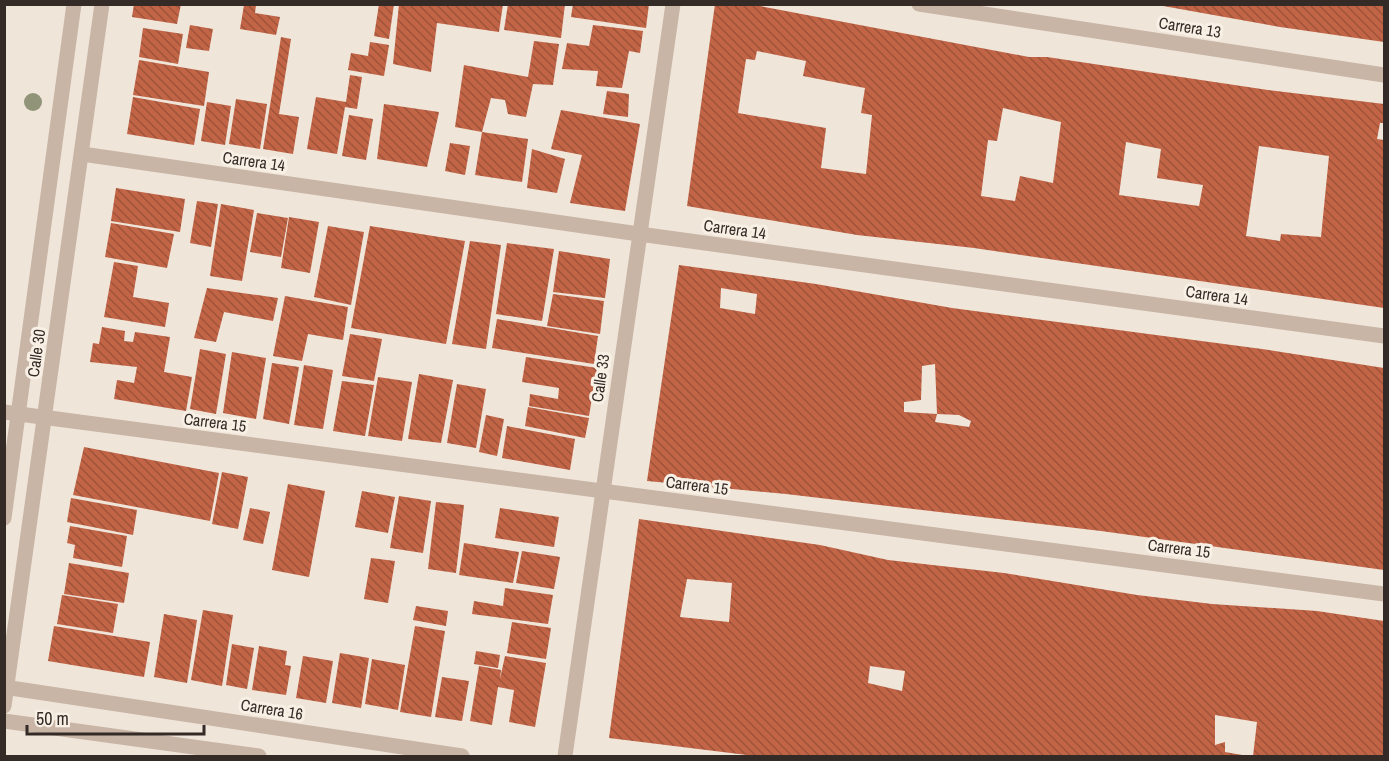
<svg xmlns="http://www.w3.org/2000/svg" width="1389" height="761" font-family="'Archivo Narrow',sans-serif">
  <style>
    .building { fill: url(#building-back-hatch); fill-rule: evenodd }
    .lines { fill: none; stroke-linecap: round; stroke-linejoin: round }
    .minor { stroke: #c8b5a6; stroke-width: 15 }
    .tertiary { stroke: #c8b5a6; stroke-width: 15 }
    .tree { fill: #919479 }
    .labels { text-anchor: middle; stroke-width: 6; stroke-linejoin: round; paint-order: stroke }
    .street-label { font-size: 16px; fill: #342b27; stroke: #f8f0e5 }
  </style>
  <defs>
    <pattern id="building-back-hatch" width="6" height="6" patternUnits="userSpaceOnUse" patternTransform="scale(1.5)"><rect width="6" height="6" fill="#c26446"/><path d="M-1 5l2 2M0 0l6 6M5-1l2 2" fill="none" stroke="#9e533a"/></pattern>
  </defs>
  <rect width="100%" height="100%" fill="#f0e5d9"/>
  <g class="building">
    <polygon points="134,4 181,4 177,24 132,17"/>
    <polygon points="379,4 394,4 389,39 374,36"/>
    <polygon points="399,4 503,4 499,32 437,23 431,72 393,64"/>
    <polygon points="508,4 565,4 561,38 504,30"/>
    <polygon points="573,4 649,4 646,28 571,17"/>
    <path d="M715 4H749L1029 57H1047L1268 90 1384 104V123H1380L1377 139 1384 140V308L974 248 857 235 687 206ZM757 51 806 61 803 76 865 88 861 113 872 115 866 174 821 168 826 128 738 113 746 59 755 60ZM1003 108 1061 122 1053 183 1020 176 1015 201 981 196 988 140 997 141ZM1126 142 1161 149 1157 178 1203 185 1199 206 1119 195ZM1259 146 1329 156 1321 237 1281 234 1280 241 1246 236Z"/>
    <polygon points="1152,4 1384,4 1384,42 1280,27"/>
    <polygon points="244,5 256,5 255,13 280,17 276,35 240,29"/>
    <polygon points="190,25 213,29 209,51 186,48"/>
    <polygon points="593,25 643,31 640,53 629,51 622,88 596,86 598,71 562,69 567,43 589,46"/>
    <polygon points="143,28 183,34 178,64 139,57"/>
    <polygon points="281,37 291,39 279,114 299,117 293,154 263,149"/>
    <polygon points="534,41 559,44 553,85 533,84 526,117 508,114 505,100 491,98 482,132 455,127 464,65 528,77"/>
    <polygon points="370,42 389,45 384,76 348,70 351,53 368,56"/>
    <polygon points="139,60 209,72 204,106 133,95"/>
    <polygon points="350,75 362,77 357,109 345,107 337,154 307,149 316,97 346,102"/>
    <polygon points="607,91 629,94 628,117 603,114"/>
    <polygon points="133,97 200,109 194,145 127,134"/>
    <polygon points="236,99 267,104 260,149 229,144"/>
    <polygon points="207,102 231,106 225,145 201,141"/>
    <polygon points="384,104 439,112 427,167 377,159"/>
    <polygon points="561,110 640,124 625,211 570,203 582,155 551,149"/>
    <polygon points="349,115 373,119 366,160 342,156"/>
    <polygon points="482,132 528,139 522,182 475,175"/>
    <polygon points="450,143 470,146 465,175 445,171"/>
    <polygon points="532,149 565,159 557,193 527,188"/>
    <polygon points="116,188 185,199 180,232 111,221"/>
    <polygon points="197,201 218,204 211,247 190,243"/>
    <polygon points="221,204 254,210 242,281 210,276"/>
    <polygon points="257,213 288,218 281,257 250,252"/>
    <polygon points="289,217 319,222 310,273 281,268"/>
    <polygon points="111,223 174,234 167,268 105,257"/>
    <polygon points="328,226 364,232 351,305 314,297"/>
    <polygon points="370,226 465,241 446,344 351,328"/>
    <polygon points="470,241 501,245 486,349 452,344"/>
    <polygon points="507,243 554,249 542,321 496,314"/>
    <polygon points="559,251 610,259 605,298 553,292"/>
    <polygon points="114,262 138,266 133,297 169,303 165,327 104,317"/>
    <path d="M679 265 816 284 952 308 1262 349 1384 368V570L1101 531 786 494 647 481ZM721 288 757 294 755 314 720 308ZM935 364 937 414 959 415 971 421 969 427 935 422 937 414 904 412V402L921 400 922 366Z"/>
    <polygon points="207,288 278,298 273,321 224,312 216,342 194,338"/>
    <polygon points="553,294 604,301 600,334 547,326"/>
    <polygon points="285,296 348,307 343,340 308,334 302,361 273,356"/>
    <polygon points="497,319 598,336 594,364 492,348"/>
    <polygon points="102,327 125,331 124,341 133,342 135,332 170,337 164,372 192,377 186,411 114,399 117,380 134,383 137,367 90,362 93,343 99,344"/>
    <polygon points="350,334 382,339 374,381 342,376"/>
    <polygon points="200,349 226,354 216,414 190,409"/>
    <polygon points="232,352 266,358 256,419 223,413"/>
    <polygon points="526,357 597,368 589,416 529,406 530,394 558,399 559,388 522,382"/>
    <polygon points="272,363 299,367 289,424 263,419"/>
    <polygon points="304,365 333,370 323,429 294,425"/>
    <polygon points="419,374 453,380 441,443 408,439"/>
    <polygon points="378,377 412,382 402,441 368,436"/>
    <polygon points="342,381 374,385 365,436 333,431"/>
    <polygon points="457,384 486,389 476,448 447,443"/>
    <polygon points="528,407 589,418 585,438 525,426"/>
    <polygon points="486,415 504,419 497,456 479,452"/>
    <polygon points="507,426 575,439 570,470 502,458"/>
    <polygon points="84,447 219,473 210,521 73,495"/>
    <polygon points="222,472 248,477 238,529 212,524"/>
    <polygon points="288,484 325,491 309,577 272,570"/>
    <polygon points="362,491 395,497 388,533 355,527"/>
    <polygon points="399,496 431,501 423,553 390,548"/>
    <polygon points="71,498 137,510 133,535 67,522"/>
    <polygon points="436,502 464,505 456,573 428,569"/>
    <polygon points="250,508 270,512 263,544 243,540"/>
    <polygon points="500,508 559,517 554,547 495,538"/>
    <path d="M639 519 820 545 888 560 1004 573 1137 595 1212 604 1317 611 1384 621V756H1253L1257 722 1215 715V745L1225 742V752L1248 756H755L609 738ZM687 579 732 583 729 622 680 617ZM870 666 905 671 902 691 868 683Z"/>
    <polygon points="70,526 127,536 122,567 73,558 75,545 67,543"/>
    <polygon points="464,543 519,552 513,583 459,575"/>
    <polygon points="522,551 560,557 554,589 516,583"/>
    <polygon points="371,558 395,561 388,603 364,599"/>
    <polygon points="69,563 129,573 124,603 64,594"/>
    <polygon points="505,588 553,595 548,624 472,614 474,601 503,606"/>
    <polygon points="62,595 118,604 113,633 57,624"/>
    <polygon points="416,606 448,611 446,626 413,620"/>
    <polygon points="203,610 233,615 222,686 191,680"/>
    <polygon points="164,614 197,620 187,683 154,677"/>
    <polygon points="512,622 551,628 546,659 507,653"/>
    <polygon points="54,626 150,642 144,677 48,661"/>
    <polygon points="415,626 445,631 431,717 400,712"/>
    <polygon points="232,644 254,648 247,689 226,685"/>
    <polygon points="259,646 287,651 285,665 291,666 286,695 252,690"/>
    <polygon points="476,651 500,655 498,668 474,664"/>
    <polygon points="340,653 369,658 361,708 332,703"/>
    <polygon points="303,656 333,661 326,703 296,698"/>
    <polygon points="505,656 546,663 535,727 509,722 514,690 498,687 492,725 470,721 479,666 501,670 500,679"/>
    <polygon points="372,659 405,665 398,710 365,704"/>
    <polygon points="442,677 469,681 462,721 435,717"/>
  </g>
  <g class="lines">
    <g class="minor">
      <polyline points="919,4 1384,75"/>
      <polyline points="82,154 639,234 1384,336"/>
      <polyline points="4,412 1384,594"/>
      <polyline points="565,756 673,4"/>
    </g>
    <g class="tertiary">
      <polyline points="4,518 74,4"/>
      <polyline points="4,687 462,756"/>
      <polyline points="4,706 102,4"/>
      <polyline points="4,721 259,756"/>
    </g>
  </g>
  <circle class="tree" cx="33" cy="102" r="9"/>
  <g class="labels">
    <g class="street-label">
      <text transform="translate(1190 27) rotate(9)" y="6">Carrera 13</text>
      <text transform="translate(254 161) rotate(8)" y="6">Carrera 14</text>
      <text transform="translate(735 229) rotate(8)" y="6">Carrera 14</text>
      <text transform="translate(1217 295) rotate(8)" y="6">Carrera 14</text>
      <text transform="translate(36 353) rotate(-82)" y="6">Calle 30</text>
      <text transform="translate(600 378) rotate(-82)" y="6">Calle 33</text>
      <text transform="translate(215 422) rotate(7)" y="6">Carrera 15</text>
      <text transform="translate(697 485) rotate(7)" y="6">Carrera 15</text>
      <text transform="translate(1179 548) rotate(7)" y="6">Carrera 15</text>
      <text transform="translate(272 709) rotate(9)" y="6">Carrera 16</text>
    </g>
  </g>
  <rect width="1389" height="761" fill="none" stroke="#342b27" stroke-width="12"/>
  <path d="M27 725v9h177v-9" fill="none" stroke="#342b27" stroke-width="3"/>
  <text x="36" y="725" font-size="18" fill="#342b27" stroke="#f8f0e5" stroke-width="4.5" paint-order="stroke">50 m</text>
</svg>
